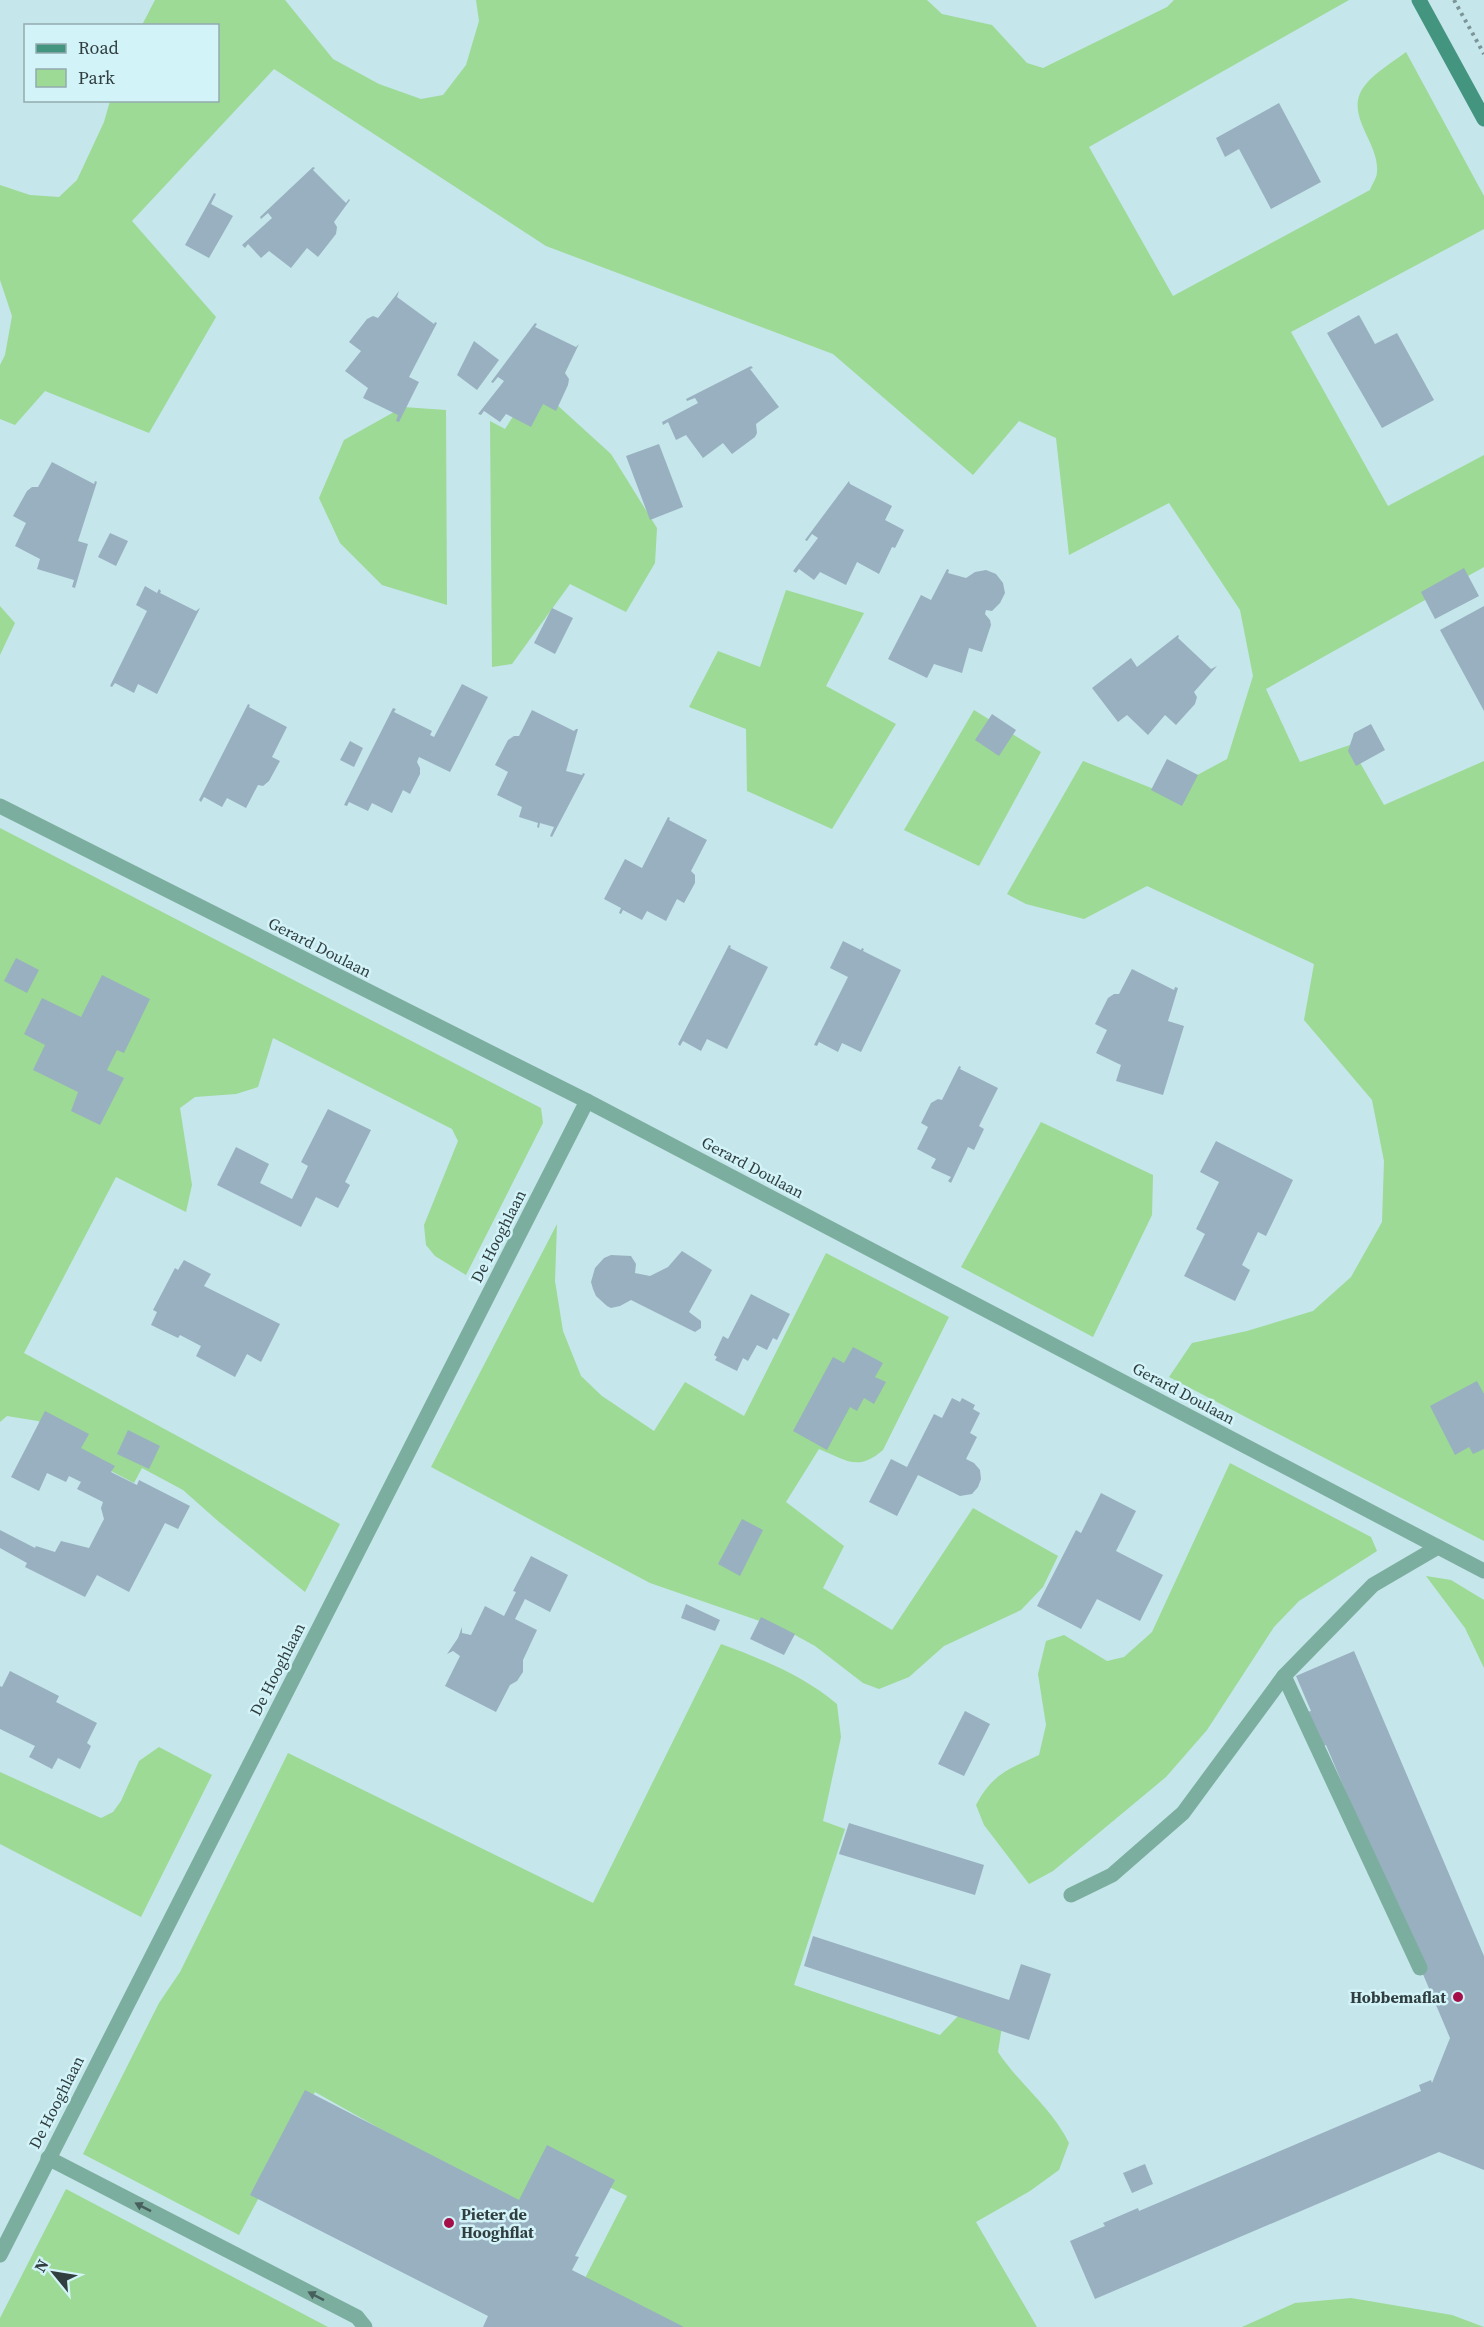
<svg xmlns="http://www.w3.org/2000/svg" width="1484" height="2327" font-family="'Source Serif 4',serif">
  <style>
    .green { fill: #9cda95 }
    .building { fill: #99b0c0 }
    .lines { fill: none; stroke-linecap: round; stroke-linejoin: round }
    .path { stroke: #7c9497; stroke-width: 4; stroke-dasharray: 3 4.5; stroke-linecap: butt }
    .lane { stroke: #7cae9f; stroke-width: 15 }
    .street { stroke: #7cae9f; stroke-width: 15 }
    .secondary { stroke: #449580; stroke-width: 15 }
    .oneway { fill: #48605c }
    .poi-dot { fill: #a50f49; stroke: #d2f3f8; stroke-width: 2 }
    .labels { text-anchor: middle; stroke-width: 5; stroke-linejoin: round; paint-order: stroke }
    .street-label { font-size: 16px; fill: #313e40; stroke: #d2f3f8 }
    .poi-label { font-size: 16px; font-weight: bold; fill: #313e40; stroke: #d2f3f8; text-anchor: end }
  </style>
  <rect width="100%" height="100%" fill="#c5e6ea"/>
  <g class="green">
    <path d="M155 0H285L333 59 379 84 421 99 443 95 466 65 479 21 476 0H927L942 14 992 25 1027 63 1043 68 1167 7 1174 0H1349L1089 147 1173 296 1370 190C1372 184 1377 178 1377 172 1380 142 1341 113 1366 84 1376 72 1393 62 1406 52L1484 196V229L1291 332 1388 506 1484 455V567L1266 689 1300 762 1350 745 1384 805 1484 761V1541L1169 1377 1192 1343 1247 1331 1313 1311 1351 1277 1382 1222 1384 1161 1372 1100 1304 1020 1314 964 1147 886 1084 919 1026 904 1007 894 1083 761 1164 793 1227 759 1253 676 1240 610 1169 503 1069 555 1056 438 1019 421 973 475 833 354 546 246 274 69 132 221 216 317 149 433 45 391 15 425 0 419V365L5 355 12 316 0 280V185L30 195 59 197 77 180 104 122 110 101 218 100V26L142 25Z"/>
    <polygon points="534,384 611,454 657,528 655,563 626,612 570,584 512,664 492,667 490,421 505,429"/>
    <polygon points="403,407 446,410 447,605 382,585 340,543 319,498 344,440"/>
    <polygon points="786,590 864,613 826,686 896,724 832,829 747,791 746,729 689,707 718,651 760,667"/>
    <polygon points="0,606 15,623 0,655"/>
    <polygon points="974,710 1041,752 979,866 904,830"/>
    <polygon points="0,828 541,1108 543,1123 466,1275 435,1256 426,1245 424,1225 458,1141 452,1129 273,1038 258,1087 236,1094 195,1097 180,1108 192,1185 186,1212 116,1177 24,1353 340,1524 305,1592 218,1521 183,1490 142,1468 134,1483 73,1451 78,1442 38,1421 7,1416 0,1422"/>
    <polygon points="1041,1122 1153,1175 1152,1215 1093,1337 961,1267"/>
    <path d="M557 1224 555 1281 563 1331 581 1376 602 1396 654 1431 685 1382 744 1416 826 1253 949 1317 883 1450C858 1472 846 1460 819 1449L786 1502 844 1546 823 1588 892 1630 973 1508 1058 1556 1043 1587 1021 1610 944 1646 909 1677 879 1689 863 1683 815 1646 786 1630 650 1583 431 1467Z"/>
    <path d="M1230 1463 1371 1537 1377 1551 1299 1601 1274 1627 1207 1730 1166 1777 1053 1871 1029 1884 984 1825 976 1805C993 1773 1008 1770 1039 1755L1046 1725 1038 1674 1046 1641 1064 1635 1107 1661 1124 1657 1152 1632Z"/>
    <polygon points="1426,1576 1451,1580 1484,1600 1484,1668 1465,1628"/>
    <path d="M721 1644C762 1659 804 1676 837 1704L841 1737 823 1821 845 1829 794 1985 940 2035 980 1993 991 1994 1005 2007 998 2052C1019 2084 1052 2108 1069 2143L1059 2170 1030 2191 976 2222 1037 2327H673L582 2284 627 2196 550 2157 523 2209 315 2092 239 2235 83 2154 159 2003 180 1972 288 1753 593 1903Z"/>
    <polygon points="159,1747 212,1775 141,1917 0,1844 0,1772 101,1818 113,1812 121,1801 139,1761"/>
    <polygon points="66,2189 328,2327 0,2327 0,2318"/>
    <polygon points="1351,2298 1452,2315 1484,2327 1242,2327 1295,2303"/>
  </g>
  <g class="building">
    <polygon points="1279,103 1321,182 1271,209 1239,149 1225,157 1216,138"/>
    <polygon points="313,167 315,168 313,170 346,203 349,199 350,200 334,222 337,227 336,234 318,257 307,248 291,268 269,251 261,258 248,244 245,248 242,245 272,218 268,213 261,219 260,217"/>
    <polygon points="214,193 216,194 211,204 233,216 209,258 185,245"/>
    <polygon points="399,291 397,297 434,324 435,322 437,323 409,377 419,382 399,422 396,421 398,415 363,398 368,388 345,371 361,351 349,342 367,319 373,316 378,318"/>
    <polygon points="1359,315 1375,344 1397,333 1434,400 1382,428 1327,333"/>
    <polygon points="535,323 537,324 535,327 576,347 579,344 565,373 569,379 568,385 556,411 543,404 531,427 506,414 500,422 484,411 481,415 478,414 504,381 498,377 493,383 491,382"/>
    <polygon points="474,341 499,360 477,390 457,375"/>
    <polygon points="751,366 753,368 750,369 779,407 756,424 757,433 755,437 732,454 723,443 703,458 686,435 676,440 668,422 663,425 662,422 698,403 695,398 687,401 686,399"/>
    <polygon points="659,444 683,507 650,520 626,456"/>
    <polygon points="52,462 94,484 95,481 97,482 78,541 88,544 75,588 72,587 74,580 37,569 40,559 15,546 26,523 13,516 27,491 32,487 38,487"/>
    <polygon points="849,481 850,484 892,506 885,520 904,530 895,548 892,547 879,574 857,562 846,585 820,572 814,580 799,569 796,573 793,571 818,538 812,534 807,541 805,540"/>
    <polygon points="110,533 128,541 116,566 98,557"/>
    <polygon points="1464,568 1479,596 1435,619 1421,592"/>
    <polygon points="947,569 949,570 948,573 966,578 975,572 986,570 996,574 1003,583 1005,593 1000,603 992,611 986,610 985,614 990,620 991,625 982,652 969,648 962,673 934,664 927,678 888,659 921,595 931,600"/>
    <polygon points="145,586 157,593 159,589 161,591 160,593 196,611 200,608 157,694 138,684 134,693 115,683 112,687 110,686 147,611 136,605"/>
    <polygon points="1484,606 1484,711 1440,630"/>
    <polygon points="552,608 573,618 555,654 534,643"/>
    <polygon points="1178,635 1179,636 1178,638 1211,669 1217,666 1194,692 1197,697 1195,704 1176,725 1165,715 1148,735 1127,715 1118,722 1092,688 1131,658 1137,667"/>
    <polygon points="462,684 488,697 450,772 419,757 417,762 420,768 420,774 410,794 403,790 392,813 372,803 368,811 349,802 347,806 344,805 393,708 396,709 394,712 432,731 430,735 434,737"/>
    <polygon points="248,704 250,705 249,707 287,727 272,757 280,761 269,781 263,786 258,785 246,808 227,798 222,807 204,797 201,802 199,800"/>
    <polygon points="532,710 574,731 576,729 578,729 566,771 582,775 583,773 585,774 552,837 550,836 554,827 540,823 539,828 537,827 538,823 519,817 522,807 497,795 508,772 495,765 508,740 514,736 519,736"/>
    <polygon points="992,714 1016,730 999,756 975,740"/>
    <polygon points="1371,724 1385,750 1356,766 1348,751 1354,733"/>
    <polygon points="350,741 363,748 354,767 340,760"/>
    <polygon points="1167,759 1198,775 1182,806 1151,790"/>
    <polygon points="668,817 670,818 669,820 707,840 691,871 695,875 695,883 684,903 677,899 666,921 647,911 642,920 623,910 621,914 619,913 621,908 604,899 625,859 642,868"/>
    <polygon points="843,941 861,950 862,948 864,949 863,951 901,970 861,1052 842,1043 838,1052 819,1042 817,1046 814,1045 848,977 830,968"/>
    <polygon points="729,945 731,946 730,948 768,967 727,1049 707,1039 701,1051 683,1041 680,1046 678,1044"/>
    <polygon points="16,958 39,970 27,993 4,981"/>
    <polygon points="1132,969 1174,990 1175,987 1178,988 1168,1021 1184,1026 1163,1095 1116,1081 1121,1065 1096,1053 1107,1030 1095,1024 1108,998 1114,994 1119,994"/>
    <polygon points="102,975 150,999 124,1053 117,1050 107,1070 124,1078 100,1125 71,1111 78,1092 33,1070 45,1045 24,1034 42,998 81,1017"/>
    <polygon points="959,1066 961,1067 960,1069 998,1088 979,1126 984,1129 974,1150 968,1147 951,1183 948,1181 951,1177 931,1168 936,1159 917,1149 928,1127 921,1123 931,1103 938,1099 942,1100"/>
    <polygon points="328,1109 371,1130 345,1182 350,1185 338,1208 316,1197 301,1227 217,1185 236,1147 269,1164 260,1183 292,1199 308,1166 301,1162"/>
    <polygon points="1216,1141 1293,1180 1266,1236 1258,1232 1242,1265 1250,1270 1235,1301 1184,1276 1205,1234 1196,1229 1219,1182 1200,1172"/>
    <polygon points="682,1251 712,1270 689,1312 701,1321 701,1328 695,1332 631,1300 620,1306 611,1308 607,1306 596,1296 593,1289 591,1282 595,1268 604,1258 611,1255 631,1256 636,1264 635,1273 650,1276 668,1267"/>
    <polygon points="184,1260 211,1274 204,1286 280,1324 261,1362 247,1354 235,1377 196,1356 201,1346 180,1335 178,1338 151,1325 157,1312 153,1310 175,1268 178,1270"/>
    <polygon points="751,1294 790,1314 777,1340 773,1338 767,1350 757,1345 748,1361 743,1358 737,1371 715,1360 717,1357 714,1355 723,1336 728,1339"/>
    <polygon points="853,1347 883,1363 875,1377 886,1382 874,1404 864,1398 857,1411 850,1407 827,1450 793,1431 833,1357 844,1363"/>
    <polygon points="1477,1381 1484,1394 1484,1449 1473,1454 1469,1447 1455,1455 1430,1406"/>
    <polygon points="952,1398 960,1402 962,1398 975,1405 973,1409 980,1413 970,1433 977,1437 966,1459 974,1463 980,1470 981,1479 978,1487 972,1494 960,1496 918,1475 897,1516 869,1502 891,1459 907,1467 934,1414 942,1418"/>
    <polygon points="45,1411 89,1434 81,1448 115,1466 111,1472 137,1485 139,1480 190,1506 178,1529 165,1523 129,1592 97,1575 85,1597 25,1567 27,1563 0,1548 0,1530 35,1548 36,1546 55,1552 61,1541 89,1548 104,1519 101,1508 103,1502 77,1489 81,1482 69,1476 66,1482 47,1473 39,1491 11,1477"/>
    <polygon points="128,1430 160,1446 149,1469 117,1454"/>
    <polygon points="1101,1493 1136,1511 1116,1551 1163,1575 1140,1621 1097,1599 1081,1629 1037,1606 1076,1530 1081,1533"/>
    <polygon points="742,1519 763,1530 740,1576 718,1564"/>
    <polygon points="531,1556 568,1575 550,1612 525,1599 515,1619 537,1630 523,1660 523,1672 517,1681 510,1685 496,1712 445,1686 460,1656 453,1651 447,1654 458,1638 462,1627 462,1633 471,1635 485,1606 504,1616 516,1592 513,1591"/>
    <polygon points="686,1604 720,1620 715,1631 681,1618"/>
    <polygon points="761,1617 795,1634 784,1655 750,1639"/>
    <polygon points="1354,1651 1484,1956 1484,2170 1439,2152 1095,2299 1070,2241 1105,2226 1103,2223 1138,2208 1139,2211 1421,2091 1419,2085 1431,2080 1432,2083 1450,2038 1326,1745 1321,1747 1307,1712 1311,1711 1296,1676"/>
    <polygon points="10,1671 59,1696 56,1702 97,1723 87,1743 91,1746 80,1769 58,1758 52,1769 29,1757 35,1746 0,1729 0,1686 2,1687"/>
    <polygon points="965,1711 990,1724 964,1776 938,1764"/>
    <polygon points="849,1823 984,1865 975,1895 839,1854"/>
    <polygon points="813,1936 1009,2000 1021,1964 1051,1974 1029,2040 804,1966"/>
    <polygon points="305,2090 519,2200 547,2145 615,2180 575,2256 579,2257 572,2270 684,2327 483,2327 488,2316 250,2195"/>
    <polygon points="1145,2164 1153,2184 1132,2193 1123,2173"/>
  </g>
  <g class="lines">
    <polyline class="path" points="1454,0 1484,54"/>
    <g class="lane">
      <polyline points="1284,1676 1420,1968"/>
      <polyline points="1071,1895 1112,1875 1183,1813 1284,1676 1373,1585 1438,1547"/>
      <polyline points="48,2158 357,2317 365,2327"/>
    </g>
    <g class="street">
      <polyline points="0,806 587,1101 1484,1571"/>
      <polyline points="0,2255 587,1101"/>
    </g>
    <polyline class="secondary" points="1419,0 1484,119"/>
  </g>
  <defs><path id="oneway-solid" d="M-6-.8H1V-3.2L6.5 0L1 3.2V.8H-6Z" transform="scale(1.5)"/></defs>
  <g class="oneway">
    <use href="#oneway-solid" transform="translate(143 2207) rotate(-153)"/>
    <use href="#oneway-solid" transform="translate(316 2296) rotate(-153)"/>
  </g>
  <g class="poi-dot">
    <circle cx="1458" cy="1997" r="6"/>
    <circle cx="449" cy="2223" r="6"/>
  </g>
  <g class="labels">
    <g class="street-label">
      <text transform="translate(320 947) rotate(27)" y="6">Gerard Doulaan</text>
      <text transform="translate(753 1167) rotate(28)" y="6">Gerard Doulaan</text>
      <text transform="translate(498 1236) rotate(-63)" y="6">De Hooghlaan</text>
      <text transform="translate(1184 1393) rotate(28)" y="6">Gerard Doulaan</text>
      <text transform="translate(277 1669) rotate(-63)" y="6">De Hooghlaan</text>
      <text transform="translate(56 2102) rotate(-63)" y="6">De Hooghlaan</text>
    </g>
    <g class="poi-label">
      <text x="1446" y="2003">Hobbemaflat</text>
      <text x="461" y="2220" text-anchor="start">Pieter de<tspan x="461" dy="18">Hooghflat</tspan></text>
    </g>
  </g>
  <rect x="24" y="24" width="195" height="78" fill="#d2f3f8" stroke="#92abae" stroke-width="1.5"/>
  <rect x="36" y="44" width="30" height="9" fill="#449580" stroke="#92abae" stroke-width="1.5"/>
  <text x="78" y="54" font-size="18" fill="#313e40">Road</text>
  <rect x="36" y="69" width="30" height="18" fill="#9cda95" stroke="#92abae" stroke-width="1.5"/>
  <text x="78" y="84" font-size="18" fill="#313e40">Park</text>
  <g transform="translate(54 2273) rotate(300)" stroke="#d2f3f8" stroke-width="4.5" paint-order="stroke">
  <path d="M0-4.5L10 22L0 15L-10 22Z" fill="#313e40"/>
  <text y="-9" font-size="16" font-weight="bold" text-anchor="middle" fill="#313e40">N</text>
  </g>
</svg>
